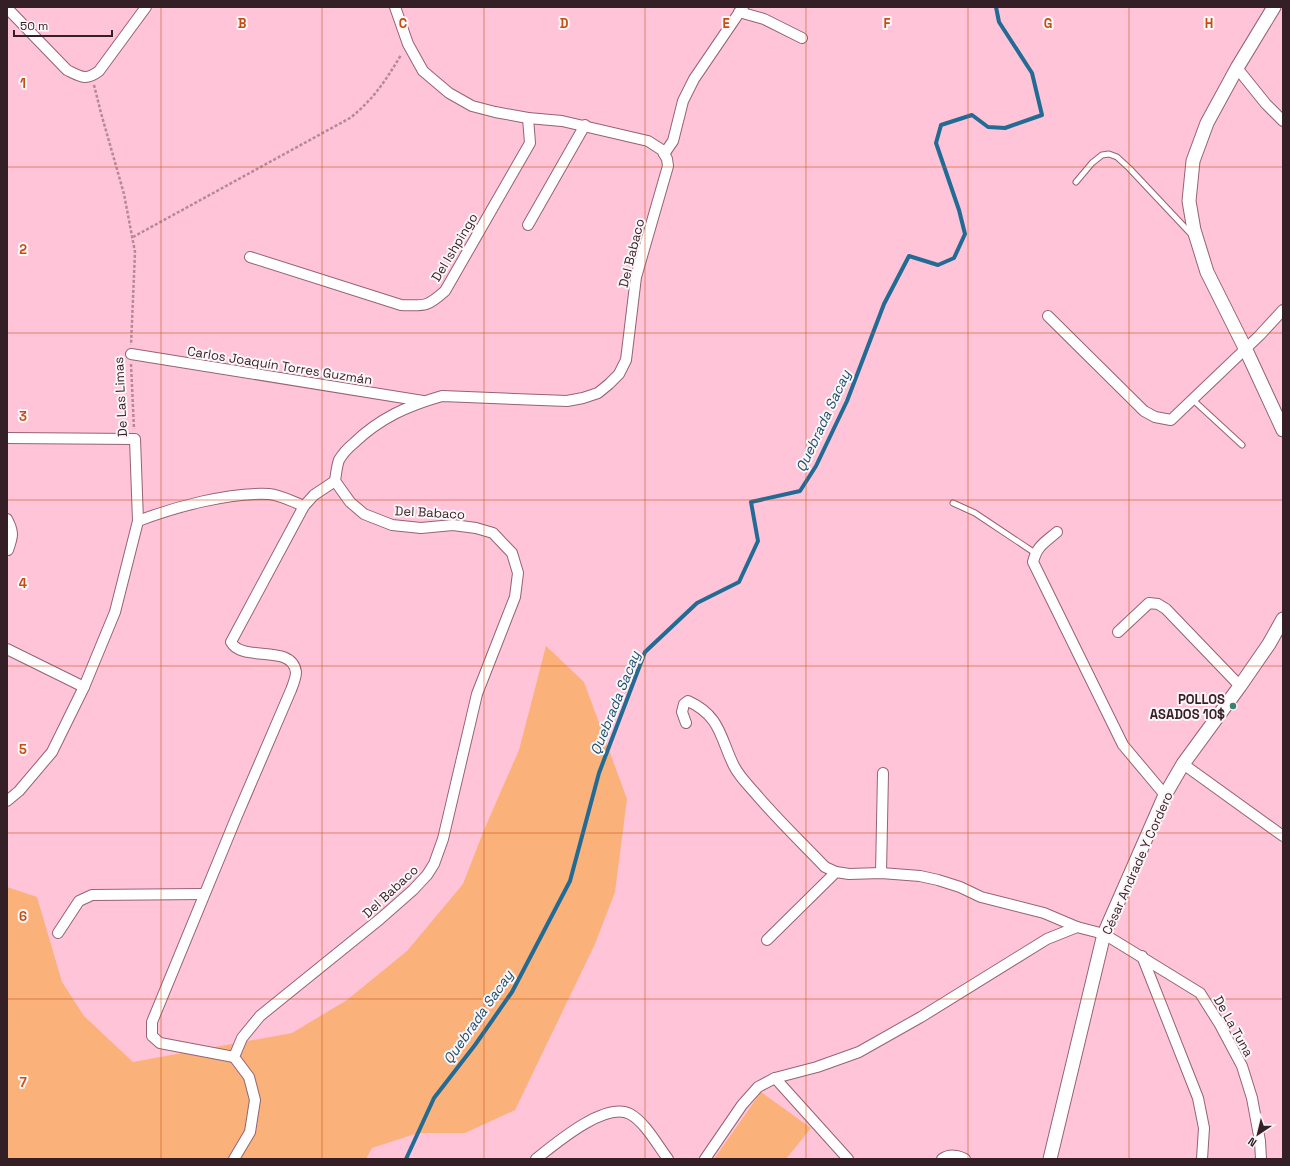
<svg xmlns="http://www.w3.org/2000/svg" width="1290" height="1166" font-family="'Space Grotesk',sans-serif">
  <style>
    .green { fill: #fbb17a }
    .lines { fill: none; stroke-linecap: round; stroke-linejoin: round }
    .stream { stroke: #226b94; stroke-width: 4 }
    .service-casing { stroke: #966274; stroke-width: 7 }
    .minor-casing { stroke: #966274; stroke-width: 12 }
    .tertiary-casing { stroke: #966274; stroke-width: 15 }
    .path { stroke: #b68998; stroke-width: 2.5; stroke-dasharray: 3 2; stroke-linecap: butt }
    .service { stroke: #fff; stroke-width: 5 }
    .minor { stroke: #fff; stroke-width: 10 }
    .tertiary { stroke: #fff; stroke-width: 13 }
    .grid { fill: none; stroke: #c44d11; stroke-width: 1; stroke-opacity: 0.55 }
    .poi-dot { fill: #3e8072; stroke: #fdf6f8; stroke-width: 1.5 }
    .labels { text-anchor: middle; stroke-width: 4; stroke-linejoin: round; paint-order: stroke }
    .street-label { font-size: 13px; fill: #341f26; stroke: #fdf6f8 }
    .poi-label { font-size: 13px; font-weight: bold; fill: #341f26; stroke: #fdf6f8; text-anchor: end }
    .water-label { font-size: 14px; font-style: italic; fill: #194f6d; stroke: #fdf6f8 }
    .grid-label { font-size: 13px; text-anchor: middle; font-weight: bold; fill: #c44d11; stroke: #fdf6f8; stroke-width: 4; stroke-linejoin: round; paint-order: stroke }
  </style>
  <rect width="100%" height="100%" fill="#ffc4d8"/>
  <g class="green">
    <polygon points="546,646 584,682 627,799 615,892 595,944 515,1110 465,1133 418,1133 372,1148 366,1159 7,1159 7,887 37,897 62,982 84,1016 133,1062 292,1033 347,1000 407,951 463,884 484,830 519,750"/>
    <polygon points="761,1092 811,1128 786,1159 714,1159"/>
  </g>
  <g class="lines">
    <polyline class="stream" points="406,1159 434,1098 475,1045 512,992 570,881 599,773 645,652 697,603 739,582 758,541 751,502 800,491 816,466 847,401 884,304 909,256 938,265 954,258 965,234 959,210 936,143 941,125 972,115 988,127 1005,128 1042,115 1032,73 999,22 996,7"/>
    <g class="service-casing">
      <g id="service">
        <polyline points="1076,182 1092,163 1102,155 1109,154 1117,157 1129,168 1192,235"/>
        <polyline points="1192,399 1242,445"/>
        <polyline points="953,503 975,513 1035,553"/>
      </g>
    </g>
    <g class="minor-casing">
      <g id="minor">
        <path d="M7 8 67 70C81 77 86 81 99 71L146 7"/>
        <polyline points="739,12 764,19 802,38"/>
        <polyline points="1237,68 1266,104 1283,121"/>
        <polyline points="664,154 673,141 683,101 694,79 743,7"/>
        <polyline points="528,225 585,125"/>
        <path d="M250 257 401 305C425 306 427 307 445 291L530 143 528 118"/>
        <polyline points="1048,316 1144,411 1155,417 1171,420 1260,335 1283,310"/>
        <polyline points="131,354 423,401"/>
        <polyline points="7,438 135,439 138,521 115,612 84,687 52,752 19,791 7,801"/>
        <path d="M7 519C14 532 13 536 8 550"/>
        <path d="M138 521C175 507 229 492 269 494 281 495 293 502 304 506"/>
        <path d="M1057 532C1044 543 1037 546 1033 562L1123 745 1165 795"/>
        <polyline points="1118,632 1149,603 1158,604 1166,609 1240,686"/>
        <polyline points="7,649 84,687"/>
        <path d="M686 723 682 712 684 704 688 701C721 716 720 738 734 766 739 776 748 785 755 793 777 819 802 843 825 867L836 872 849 874 881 873 920 876 938 880 960 887 981 897 1044 913 1077 927"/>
        <polyline points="1183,764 1283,836"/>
        <polyline points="881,873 883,773"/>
        <polyline points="58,933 79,901 92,895 204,894"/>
        <polyline points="767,940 836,872"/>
        <polyline points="1142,956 1198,1098 1204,1128 1202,1159"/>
        <path d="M234 1057 160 1043 152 1036V1022L236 818 291 690C293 685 296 677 296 672 292 643 242 663 231 642L304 506 314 495 335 481"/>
        <polyline points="775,1078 848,1159"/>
        <path d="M234 1159 250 1132 255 1100 249 1077 234 1057 242 1038 260 1016 380 919 413 890 427 875 434 864 443 839 477 694 515 597 518 573 512 553 493 533 476 528 453 525 421 528 392 525 364 514 350 502 335 481C336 474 337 465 339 460 343 453 348 448 354 443 380 418 407 406 442 396L567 401 583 398 598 393 609 384 619 374 626 360 636 277 668 166 667 159 662 150 648 141 562 121 528 118 495 112 472 106 449 93 423 71 408 44 395 7"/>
        <path d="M536 1159C555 1144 605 1101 630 1114 645 1122 658 1146 668 1159"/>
        <polyline points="705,1159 742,1105 758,1087 775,1078 817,1067 859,1052 921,1017 1047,939 1077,927 1104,934 1200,993 1219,1023 1242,1066 1252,1098 1260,1141 1261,1159"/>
        <path d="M942 1159C949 1154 958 1155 965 1159"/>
      </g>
    </g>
    <g class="tertiary-casing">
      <g id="tertiary">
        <polyline points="1274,7 1237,68 1207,123 1193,161 1189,201 1194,230 1207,272 1246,350 1283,430"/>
        <polyline points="1050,1159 1104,934 1165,795 1183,764 1240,686 1269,644 1283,619"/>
      </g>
    </g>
    <g class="path">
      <polyline points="94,85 101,113 124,194 135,252 131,345"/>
      <path d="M133 237 350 118C373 100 386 80 401 55"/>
      <polyline points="131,364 134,429"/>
    </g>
    <use href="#service" class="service"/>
    <use href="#minor" class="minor"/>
    <use href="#tertiary" class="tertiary"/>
  </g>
  <path class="grid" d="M161 7V1159M322 7V1159M484 7V1159M645 7V1159M806 7V1159M968 7V1159M1129 7V1159M7 167H1283M7 333H1283M7 500H1283M7 666H1283M7 833H1283M7 999H1283"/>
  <circle class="poi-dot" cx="1233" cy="706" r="4"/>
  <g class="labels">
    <g class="street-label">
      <text transform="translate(454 247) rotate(-59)" y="5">Del Ishpingo</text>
      <text transform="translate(631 253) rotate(-76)" y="5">Del Babaco</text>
      <text transform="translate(280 365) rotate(9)" y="5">Carlos Joaquín Torres Guzmán</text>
      <text transform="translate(120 397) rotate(-93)" y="5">De Las Limas</text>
      <text transform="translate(430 512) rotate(3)" y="5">Del Babaco</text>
      <text transform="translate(1137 863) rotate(-66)" y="5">César Andrade Y Cordero</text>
      <text transform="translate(390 891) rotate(-43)" y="5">Del Babaco</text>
      <text transform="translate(1234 1026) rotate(61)" y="5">De La Tuna</text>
    </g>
    <g class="poi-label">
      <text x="1225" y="704">POLLOS<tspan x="1225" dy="15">ASADOS 10$</tspan></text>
    </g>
    <g class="water-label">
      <text transform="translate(823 421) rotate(-65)" y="5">Quebrada Sacay</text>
      <text transform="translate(615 703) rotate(-68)" y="5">Quebrada Sacay</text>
      <text transform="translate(478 1017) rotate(-55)" y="5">Quebrada Sacay</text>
    </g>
  </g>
  <g class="grid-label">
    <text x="242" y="28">B</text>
    <text x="403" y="28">C</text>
    <text x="564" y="28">D</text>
    <text x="726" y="28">E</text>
    <text x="887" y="28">F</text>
    <text x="1048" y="28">G</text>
    <text x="1209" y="28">H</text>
    <text x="23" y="88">1</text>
    <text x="23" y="254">2</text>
    <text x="23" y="421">3</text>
    <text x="23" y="588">4</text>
    <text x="23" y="754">5</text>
    <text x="23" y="921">6</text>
    <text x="23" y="1087">7</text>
  </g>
  <rect width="1290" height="1166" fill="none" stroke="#341f26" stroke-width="16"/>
  <g transform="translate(1258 1134) rotate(215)" stroke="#fdf6f8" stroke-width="3" paint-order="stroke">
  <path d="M0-3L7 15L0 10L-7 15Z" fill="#341f26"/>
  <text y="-6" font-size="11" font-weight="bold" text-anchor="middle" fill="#341f26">N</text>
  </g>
  <path d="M14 30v6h98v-6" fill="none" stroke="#341f26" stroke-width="2"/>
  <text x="20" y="30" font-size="12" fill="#341f26" stroke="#fdf6f8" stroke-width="3" paint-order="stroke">50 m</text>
</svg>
